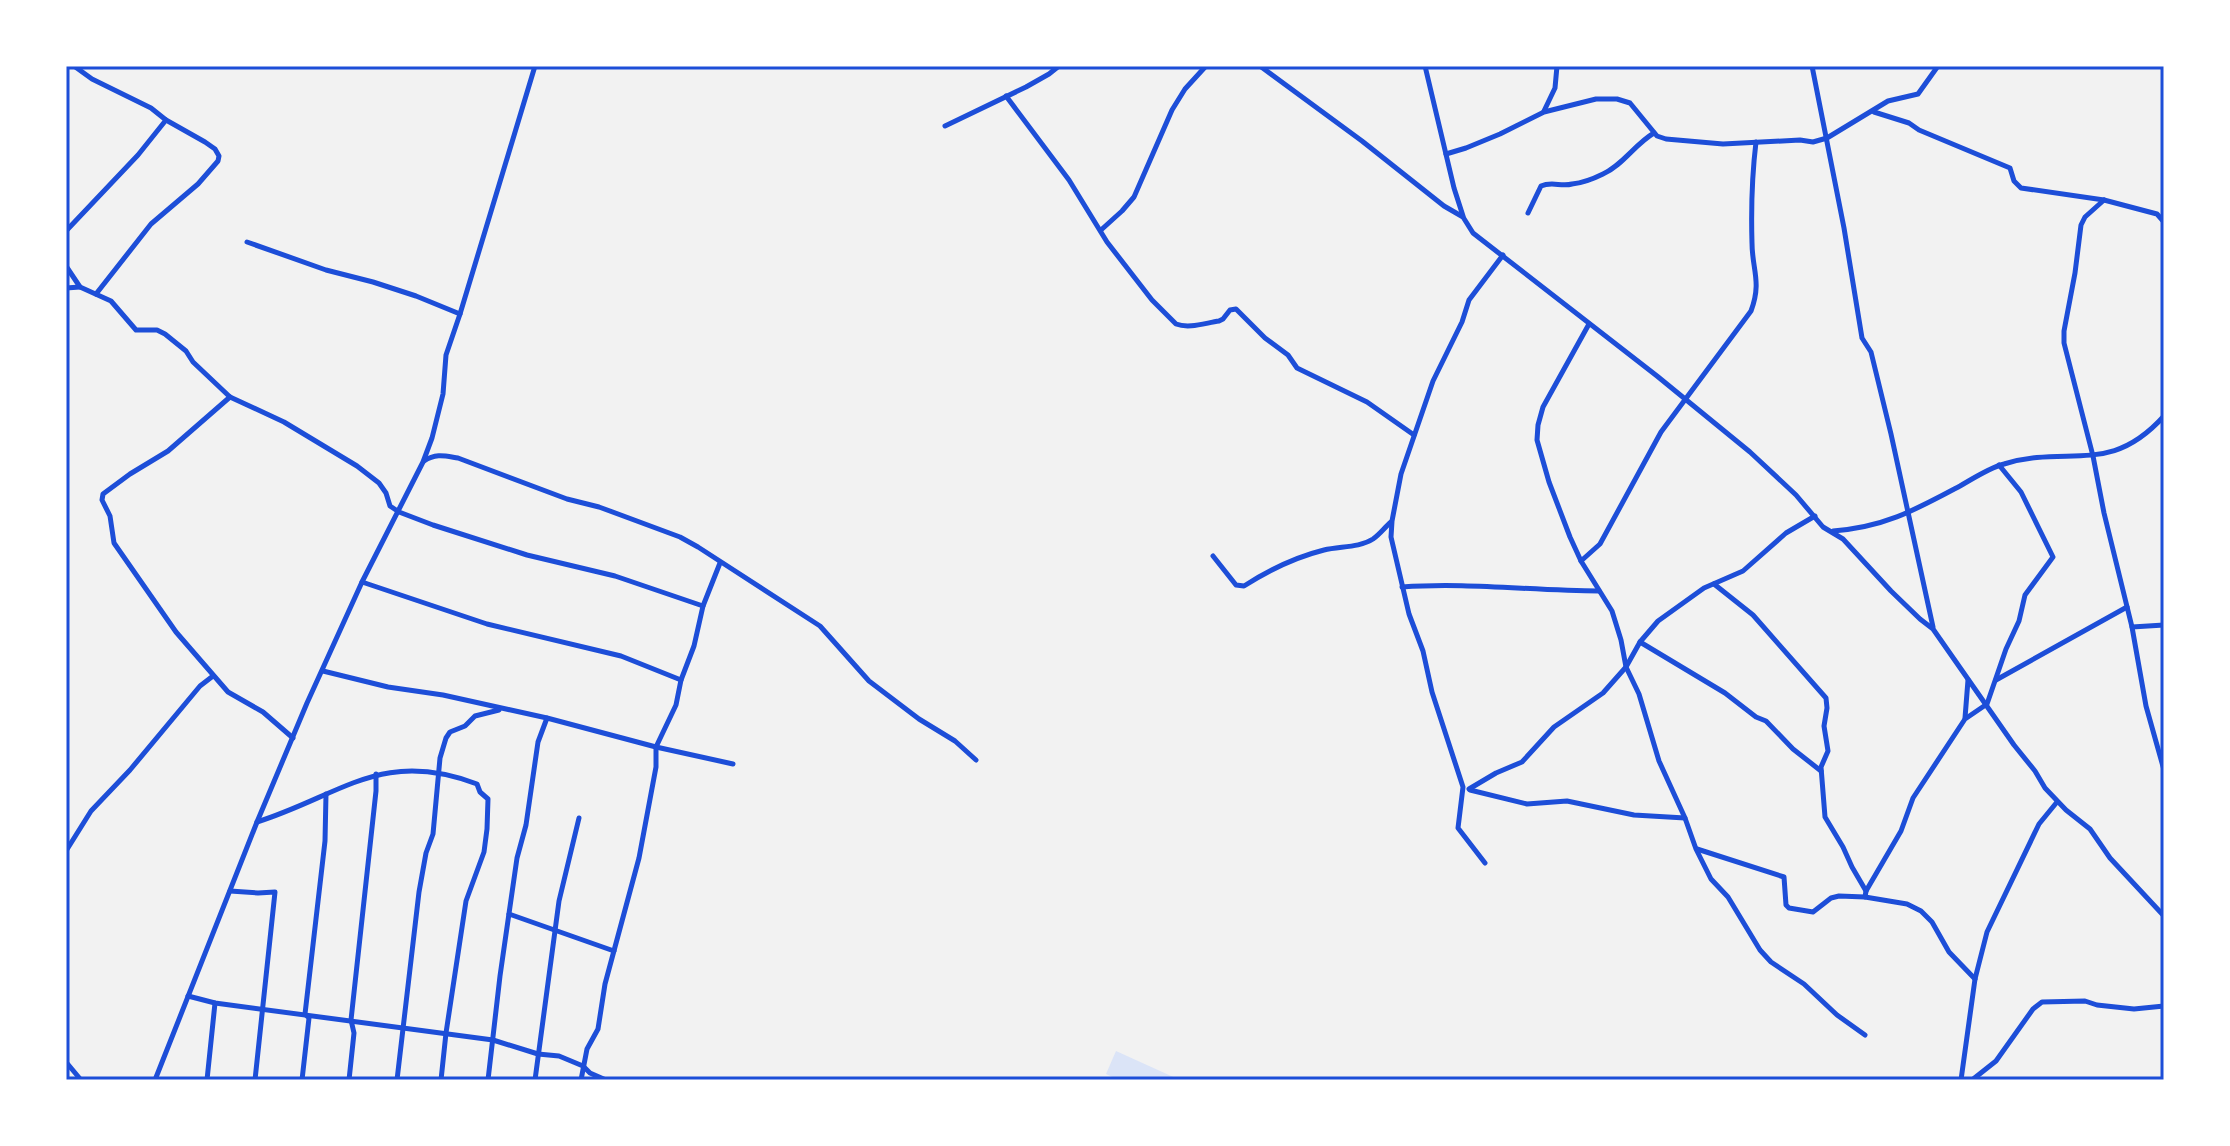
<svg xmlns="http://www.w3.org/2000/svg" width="2230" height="1146" font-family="'Nunito Sans',sans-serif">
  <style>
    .green { fill: #dbe4f7 }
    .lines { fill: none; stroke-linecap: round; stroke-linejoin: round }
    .minor { stroke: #1d4ed8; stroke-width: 5 }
    .neatline { fill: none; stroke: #1d4ed8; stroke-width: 3 }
  </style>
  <rect width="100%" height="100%" fill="#f2f2f2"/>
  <polygon class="green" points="1116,1051 1180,1080 1119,1080 1106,1074"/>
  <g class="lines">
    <g class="minor">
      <polyline points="74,66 92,79 151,108 166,120 205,142 215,149 219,156 218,161 198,184 151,224 96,294"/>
      <polyline points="1260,66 1362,141 1444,206 1463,217 1473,233 1657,376 1750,452 1796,495 1823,527 1843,539 1891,591 1920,619 1933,629 2014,745 2035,771 2045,788 2066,810 2090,829 2110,858 2164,916"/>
      <polyline points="1425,66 1454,188 1463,216"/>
      <polyline points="1812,66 1844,228 1862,338 1871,352 1891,434 1933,627"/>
      <path d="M1006 96 1069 180 1107 242 1152 300 1176 324C1189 329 1205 323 1219 321L1223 319 1230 310 1236 309 1265 338 1288 355 1297 368 1367 402 1414 435"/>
      <polyline points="1544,111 1555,88 1557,66"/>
      <polyline points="1874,112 1909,123 1919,130 2010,168 2014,181 2021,188 2104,200 2157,214 2164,222"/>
      <polyline points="945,126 1026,87 1049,74 1059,66"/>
      <polyline points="1446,154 1466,148 1500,134 1544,112 1596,99 1617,99 1630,103 1657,136 1666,139 1723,144 1800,140 1813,142 1827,138 1888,101 1918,94 1938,66"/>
      <polyline points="2104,200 2085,217 2081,225 2075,273 2064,331 2064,343 2093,456 2104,513 2132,627 2146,706 2164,770"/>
      <path d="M1528 213 1541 186C1552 181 1561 187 1572 184 1582 183 1595 178 1603 174 1623 165 1635 144 1654 133"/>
      <polyline points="1101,230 1122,211 1134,197 1172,110 1185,89 1206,66"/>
      <polyline points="66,231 138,155 166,120"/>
      <polyline points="247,242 326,270 373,282 416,296 460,314"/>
      <polyline points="66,266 80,287 111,301 136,330 157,330 165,334 186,351 193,362 230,397 284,422 357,466 379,483 386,493 390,506 399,512 433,525 527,555 615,576 703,606"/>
      <polyline points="66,288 80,287"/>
      <polyline points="1589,324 1543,407 1538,425 1537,440 1549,482 1570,537 1581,561 1612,611 1621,640 1626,667 1639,694 1659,761 1685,818 1696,849 1711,879 1728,897 1760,950 1771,962 1804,984 1837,1015 1865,1035"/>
      <polyline points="230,397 168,451 130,474 103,494 102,500 110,516 114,543 176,632 228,692 263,712 293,738"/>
      <path d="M424 461C436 453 445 456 458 458L567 499 599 507 680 537 698 547 820 626 869 681 919 719 955 741 976 760"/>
      <path d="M1833 531C1885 527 1915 510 1960 486 1974 478 1989 468 2004 464 2069 444 2109 477 2164 416"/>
      <path d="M1213 556 1236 585 1244 586C1269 570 1296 557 1324 550 1340 546 1359 548 1373 539 1380 534 1385 527 1391 522"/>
      <path d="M1581 561 1600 544 1661 432 1751 311C1762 282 1752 269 1752 243 1751 209 1752 175 1756 142"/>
      <polyline points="362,582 487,624 621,656 681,680"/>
      <polyline points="1714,584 1753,615 1826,698 1827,708 1824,726 1828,751 1821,767 1825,817 1843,847 1852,867 1866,891"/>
      <path d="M1402 587C1468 582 1533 591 1599 591"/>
      <polyline points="2132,627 2164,625"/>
      <polyline points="1640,642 1725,693 1756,717 1766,721 1793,749 1821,771"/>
      <polyline points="323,671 388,687 443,695 547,718 656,747 733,764"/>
      <polyline points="1996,680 2127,607"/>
      <polyline points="1965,718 1968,680"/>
      <polyline points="1469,789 1496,773 1522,762 1554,727 1603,693 1626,667 1640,642 1658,621 1704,588 1743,571 1786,533 1815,516"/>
      <polyline points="1470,790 1527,804 1567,801 1634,815 1685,818"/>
      <path d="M257 822C342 795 382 748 477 784L480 792 488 799 487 829 484 852 466 901 446 1033 441 1080"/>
      <polyline points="1697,849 1784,877 1786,905 1789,908 1813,912 1831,898 1839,896 1865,897 1907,904 1921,911 1932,922 1949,952 1975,979"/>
      <polyline points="66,851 91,811 130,770 200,686 213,676"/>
      <polyline points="1485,863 1458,828 1463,787 1432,692 1423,651 1409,614 1391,537 1392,521 1401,474 1433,381 1462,322 1469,300 1503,255"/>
      <polyline points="230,891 258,893 275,892 255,1080"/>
      <polyline points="1865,897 1866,891 1901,831 1913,798 1965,719 1987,704 2006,649 2019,621 2025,595 2053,557 2021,492 1999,465"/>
      <polyline points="509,914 614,951"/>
      <polyline points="188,996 215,1003 493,1040 538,1054 559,1056 583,1066 590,1073 606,1080"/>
      <polyline points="66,1062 81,1080"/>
      <polyline points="155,1080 257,822 307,703 362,582 423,462 432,438 443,394 446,355 460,314 535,66"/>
      <polyline points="207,1080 215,1003"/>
      <polyline points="302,1080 309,1018 305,1014 325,841 326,794"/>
      <polyline points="349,1080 354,1033 351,1020 376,791 376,774"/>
      <polyline points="397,1080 419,892 426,853 433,834 440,758 446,738 450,732 465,726 475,716 499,710"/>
      <polyline points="488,1080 500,976 517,858 526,825 538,742 547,718"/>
      <polyline points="535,1080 559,901 579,818"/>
      <polyline points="581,1080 587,1049 598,1029 605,984 639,858 656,767 656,747 676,705 681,680 694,646 703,606 720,563"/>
      <polyline points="1961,1080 1975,979 1987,932 2039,824 2057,802"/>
      <polyline points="1972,1080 1996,1061 2033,1009 2042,1002 2085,1001 2097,1005 2134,1009 2164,1006"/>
    </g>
  </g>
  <rect width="2230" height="1146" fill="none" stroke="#ffffff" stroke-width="136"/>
  <rect x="68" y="68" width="2094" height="1010" class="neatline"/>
</svg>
